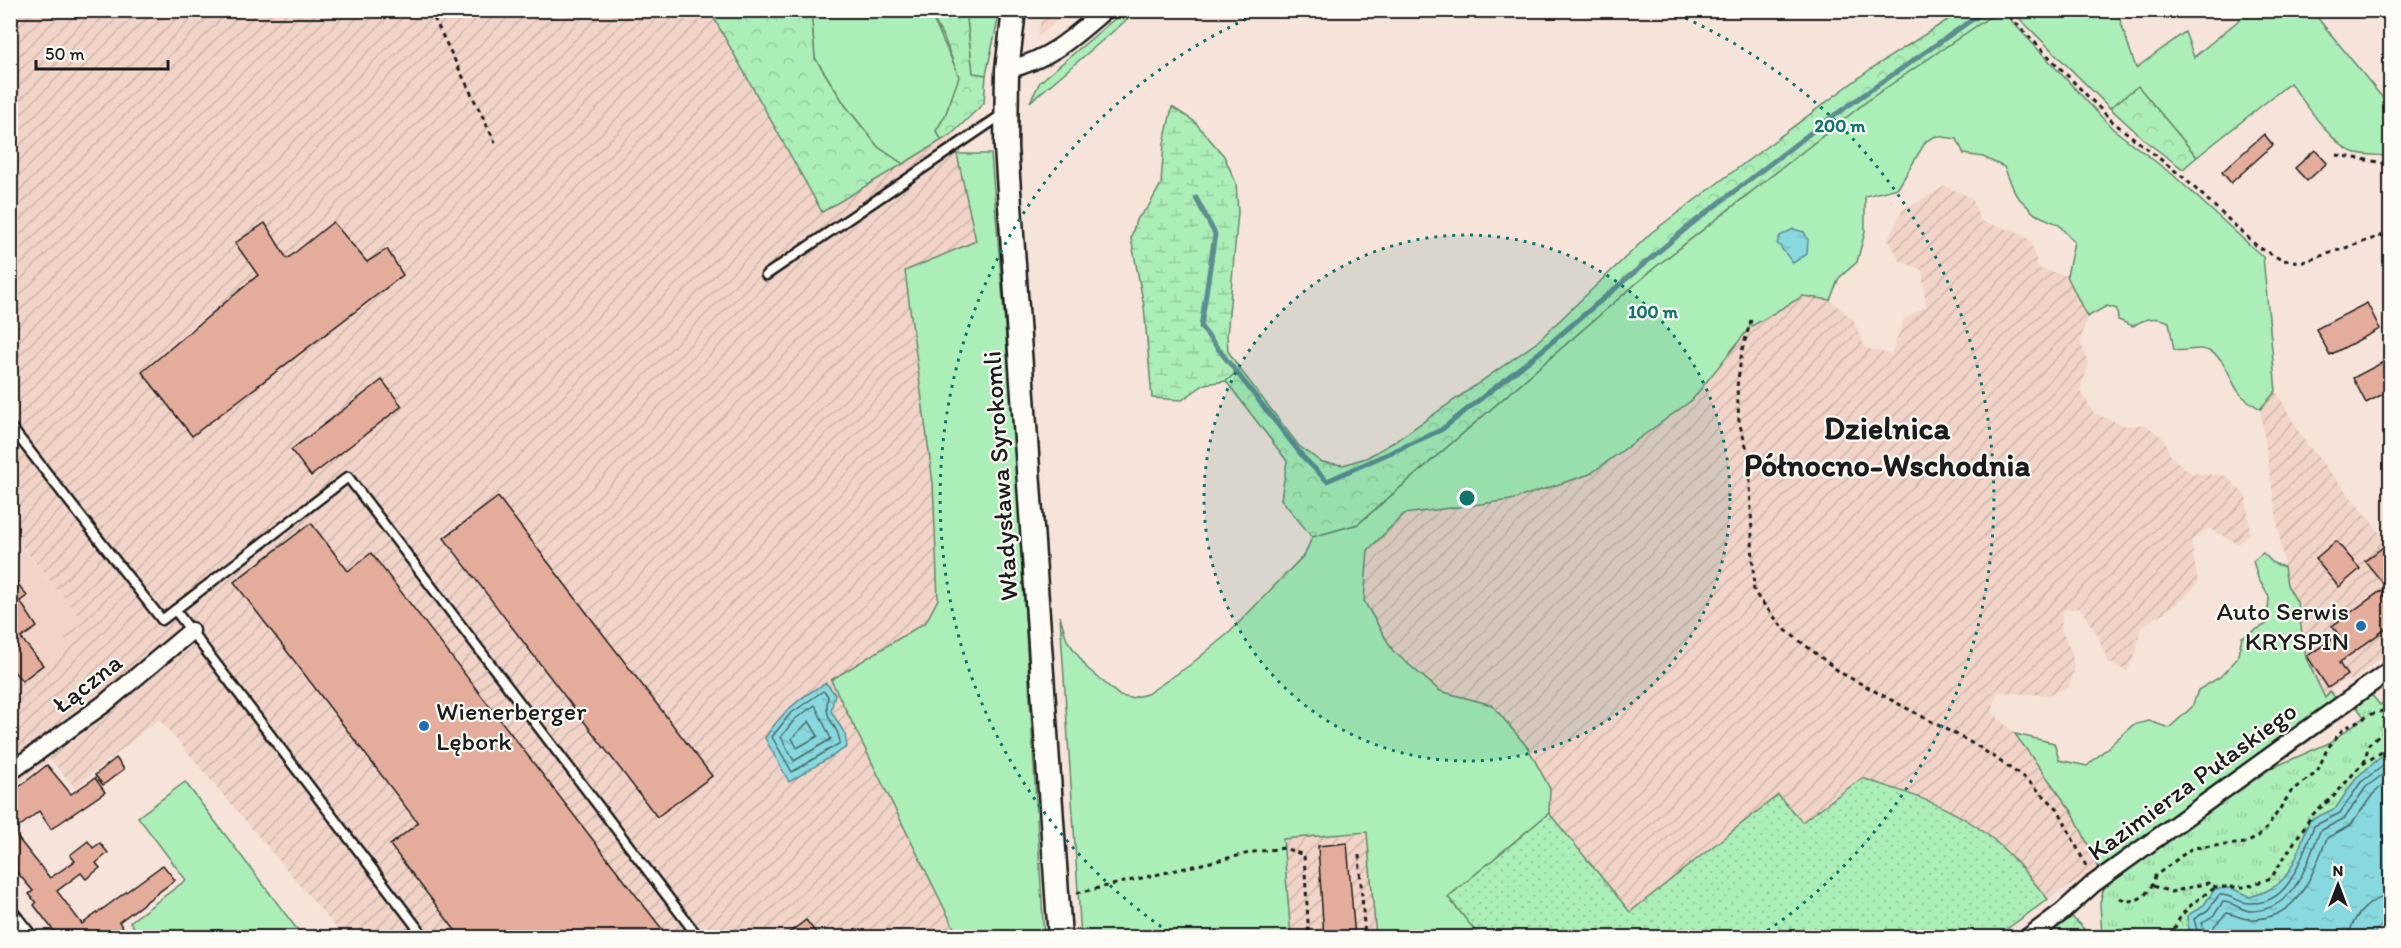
<svg xmlns="http://www.w3.org/2000/svg" width="2401" height="948" font-family="Itim,sans-serif">
  <style>
    .built { fill: #f1d3c8 }
    .industrial { fill: url(#industrial-furrows) }
    .grass { fill: #aceeb7; stroke: #64856a; stroke-width: 1.5 }
    .forest { fill: url(#forest-crowns); stroke: #64856a; stroke-width: 1.5 }
    .wetland { fill: url(#wetland-marsh); stroke: #64856a; stroke-width: 1.5 }
    .park { fill: url(#park-tufts); stroke: #64856a; stroke-width: 1.5 }
    .garden { fill: url(#garden-dots); stroke: #64856a; stroke-width: 1.5 }
    .water { fill: url(#water-ripples); stroke: #5d8d91; stroke-width: 1.5 }
    .lines { fill: none; stroke-linecap: round; stroke-linejoin: round }
    .shore { stroke: #47686a; stroke-width: 1.5 }
    .stream { stroke: #5d8d91; stroke-width: 5 }
    .building { fill: #e4ac9b; stroke: #1c1c1c; stroke-width: 1.5 }
    .lane-casing { stroke: #1c1c1c; stroke-width: 13 }
    .street-casing { stroke: #1c1c1c; stroke-width: 21 }
    .secondary-casing { stroke: #1c1c1c; stroke-width: 27 }
    .path { stroke: #1c1c1c; stroke-width: 3; stroke-dasharray: 4.5 4.5; stroke-linecap: butt }
    .lane { stroke: #fdfcf7; stroke-width: 8 }
    .street { stroke: #fdfcf7; stroke-width: 16 }
    .secondary { stroke: #fdfcf7; stroke-width: 22 }
    .ring { fill: none; stroke: #0f766e; stroke-width: 3; stroke-dasharray: 3 6 }
    .poi-dot { fill: #1f6fb2; stroke: #fdfcf7; stroke-width: 2 }
    .labels { text-anchor: middle; stroke-width: 4.5; stroke-linejoin: round; paint-order: stroke }
    .street-label { font-size: 26px; fill: #1c1c1c; stroke: #fdfcf7 }
    .poi-label { font-size: 26px; fill: #1c1c1c; stroke: #fdfcf7; text-anchor: end }
    .district-label { font-size: 32px; font-weight: bold; fill: #1c1c1c; stroke: #fdfcf7 }
    .centre { fill: #0f766e; stroke: #fdfcf7; stroke-width: 3 }
    .ring-label { font-size: 18px; text-anchor: middle; font-weight: bold; fill: #0f766e; stroke: #fdfcf7; stroke-width: 4.5; stroke-linejoin: round; paint-order: stroke }
  </style>
  <defs>
    <pattern id="industrial-furrows" width="10" height="10" patternUnits="userSpaceOnUse" patternTransform="scale(1.5)"><rect width="10" height="10" fill="#f1d3c8"/><path d="M-1 1l2-2M0 10L10 0M9 11l2-2" fill="none" stroke="#ceb5ab"/></pattern>
    <pattern id="forest-crowns" width="20" height="18" patternUnits="userSpaceOnUse" patternTransform="scale(1.5)"><rect width="20" height="18" fill="#aceeb7"/><path d="M2 6a3 3 0 1 1 6 0M12 15a3 3 0 1 1 6 0" fill="none" stroke="#93cc9d"/></pattern>
    <pattern id="wetland-marsh" width="20" height="14" patternUnits="userSpaceOnUse" patternTransform="scale(1.5)"><rect width="20" height="14" fill="#aceeb7"/><path d="M1 5h8M5 5V1M11 12h8M15 12V8" fill="none" stroke="#93cc9d"/></pattern>
    <pattern id="park-tufts" width="24" height="20" patternUnits="userSpaceOnUse" patternTransform="scale(1.5)"><rect width="24" height="20" fill="#aceeb7"/><path d="M3 7l-1-3M5 7V3M7 7l1-3M15 17l-1-3M17 17v-4M19 17l1-3" fill="none" stroke="#93cc9d"/></pattern>
    <pattern id="garden-dots" width="8" height="8" patternUnits="userSpaceOnUse" patternTransform="scale(1.5)"><rect width="8" height="8" fill="#aceeb7"/><path d="M2 2h.1M6 6h.1" fill="none" stroke="#93cc9d" stroke-width="1.8" stroke-linecap="round"/></pattern>
    <pattern id="water-ripples" width="26" height="14" patternUnits="userSpaceOnUse" patternTransform="scale(1.5)"><rect width="26" height="14" fill="#88d9df"/><path d="M2 4q2-2 4 0t4 0M15 11q2-2 4 0t4 0" fill="none" stroke="#75babf"/></pattern>
  </defs>
  <rect width="100%" height="100%" fill="#f6e4db"/>
  <filter id="ink" filterUnits="userSpaceOnUse"><feTurbulence type="fractalNoise" baseFrequency=".0167" numOctaves="2"/><feDisplacementMap in="SourceGraphic" scale="12" xChannelSelector="R" yChannelSelector="G"/><feConvolveMatrix kernelMatrix="1 2 1 2 8 2 1 2 1" color-interpolation-filters="sRGB"/></filter>
  <g filter="url(#ink)">
    <polygon class="built" points="10,533 83,622 69,645 11,690"/>
    <g class="industrial">
      <polygon points="11,11 710,11 822,212 952,134 977,241 933,483 938,600 926,622 831,680 955,931 945,938 344,937 159,719 75,788 50,759 22,782 11,768 11,690 69,645 63,637 83,622 11,533"/>
      <polygon points="1043,11 1069,11 1037,38"/>
      <polygon points="1945,186 1972,198 1980,221 2018,232 2031,241 2038,268 2067,276 2087,317 2080,342 2089,363 2080,390 2094,413 2126,426 2145,424 2164,439 2171,457 2191,473 2226,476 2246,496 2250,534 2238,544 2208,528 2191,542 2198,583 2185,598 2140,628 2137,650 2127,671 2109,663 2097,634 2080,608 2063,610 2061,629 2072,653 2074,669 2069,687 2047,695 1998,692 1992,712 2015,734 2073,813 2099,868 2048,899 2013,858 1977,826 1925,799 1862,778 1801,822 1778,796 1630,912 1549,813 1550,789 1463,699 1440,691 1393,651 1364,601 1368,550 1404,514 1448,509 1692,400 1750,327 1803,296 1830,300 1853,319 1865,348 1891,354 1904,319 1926,307 1922,270 1900,261 1888,239 1903,210"/>
      <polygon points="2276,391 2303,439 2390,545 2390,651 2352,680 2343,681 2330,691 2325,699 2306,658 2297,602 2287,585 2260,409"/>
      <polygon points="1367,832 1376,937 1291,937 1283,839"/>
    </g>
    <g class="grass">
      <polygon points="811,11 929,11 960,77 945,116 936,131 942,140 903,164 878,147 845,105 815,58"/>
      <polygon points="966,11 1000,11 986,75 973,74"/>
      <path d="M1998 11H2002L2113 129 2173 175 2263 257 2276 391 2260 409C2253 404 2242 398 2238 391 2229 378 2227 360 2211 352 2198 345 2187 353 2174 350L2169 322C2155 316 2146 318 2133 326L2118 320 2117 309 2107 306 2087 317 2067 276 2074 242 2058 224 2035 214 2016 195 2004 167 1983 157 1964 154 1957 139 1936 136 1926 141 1898 188 1865 196V232L1857 262 1839 278 1830 300 1803 296 1750 327 1692 400 1590 474 1511 500 1404 514 1368 550 1364 601 1393 651 1440 691 1492 705 1528 748 1550 789 1549 813 1448 897 1481 937H1376L1367 832 1283 839 1291 937H1081L1060 616 1067 640 1087 668 1120 696 1131 698 1147 694 1190 665 1230 632 1305 554 1312 537 1358 524 1654 268 1871 98Z"/>
      <path d="M2012 11H2117L2136 68 2185 32 2194 57 2250 11H2312L2390 107V157C2378 154 2364 156 2353 152 2332 145 2304 101 2290 83L2197 157 2138 87 2110 108Z"/>
      <polygon points="957,154 991,154 1016,461 1044,937 945,937 955,930 831,680 926,622 938,599 933,483 905,271 976,241"/>
      <polygon points="2263,553 2273,563 2284,567 2287,585 2297,602 2306,658 2325,698 2330,691 2341,706 2194,802 2099,868 2073,813 2015,734 2054,743 2059,760 2087,766 2133,725 2149,721 2169,728 2192,707 2198,690 2220,677 2237,659 2242,637 2267,624 2269,597 2258,578 2253,561"/>
      <polygon points="185,782 303,937 141,937 130,922 186,880 138,817"/>
    </g>
    <g class="forest">
      <polygon points="1963,10 1998,11 1871,98 1654,268 1358,524 1312,537 1281,499 1287,461 1226,381 1240,369 1299,446 1321,462 1343,465 1366,458 1394,442 1536,343 1652,232 1872,68"/>
      <polygon points="710,11 811,11 815,58 845,105 878,147 903,164 822,212"/>
      <polygon points="929,11 966,11 973,73 986,75 984,103 952,134 942,140 936,131 945,116 959,77 944,38"/>
      <polygon points="1124,11 1137,11 1030,102 1040,82"/>
      <polygon points="2138,86 2197,157 2183,169 2148,143 2110,108"/>
      <polygon points="2069,914 2084,929 2072,937 2038,938"/>
    </g>
    <polygon class="wetland" points="1172,107 1194,121 1224,156 1236,183 1238,212 1227,336 1228,351 1240,369 1226,381 1205,384 1182,400 1152,398 1144,306 1131,238 1136,220 1148,207 1161,184 1164,143"/>
    <path class="park" d="M2371 694 2380 705 2390 698V755L2380 758 2356 778 2336 808 2309 821C2294 860 2294 885 2250 897L2231 888 2215 889 2204 905 2187 916 2189 930 2194 937 2102 938 2100 903 2104 887 2128 865 2240 782 2329 743 2364 717 2355 705Z"/>
    <path class="garden" d="M1862 778C1901 791 1943 803 1977 827 2005 846 2026 873 2048 899L1996 937 1481 938 1448 897 1549 813 1630 912 1778 795 1802 822Z"/>
    <g class="water">
      <polygon points="1793,229 1804,232 1808,240 1807,254 1793,263 1777,243 1780,236"/>
      <path d="M826 683 835 694 831 711 845 734 847 747 789 782 765 738C781 713 800 697 826 683Z"/>
      <path d="M2390 755V917L2370 937H2194L2189 930 2187 916 2204 905 2215 889 2231 888 2250 897C2294 885 2294 860 2309 821L2336 808 2356 778 2380 758Z"/>
    </g>
    <g class="lines">
      <g class="shore">
        <path d="M823 691 828 696C823 724 838 721 840 743L792 772 772 737 790 714Z"/>
        <polygon points="815,705 831,739 794,761 781,737 795,719"/>
        <polygon points="809,721 818,736 797,748 792,738"/>
        <path d="M2199 938 2194 919 2208 910 2219 895C2231 894 2238 903 2250 903 2292 905 2301 855 2314 826L2340 813 2361 782 2390 761"/>
        <path d="M2206 938 2202 923 2214 915 2223 902C2233 902 2240 910 2250 911 2296 911 2306 864 2320 831L2345 818 2366 787 2390 769"/>
        <path d="M2215 938 2214 926 2227 913C2234 914 2241 919 2249 919 2299 921 2312 874 2327 838L2351 825 2373 794 2390 779"/>
        <path d="M2349 938C2350 918 2371 897 2390 896"/>
      </g>
      <polyline class="stream" points="1196,198 1215,234 1201,327 1304,458 1327,481 1441,430 1540,352 1689,226 1826,121 1986,10"/>
    </g>
    <g class="building">
      <polygon points="2264,134 2273,145 2231,183 2222,172"/>
      <polygon points="2315,150 2327,163 2307,181 2295,168"/>
      <polygon points="333,222 367,262 387,249 403,275 192,436 142,372 258,275 235,243 265,223 287,259"/>
      <polygon points="2367,303 2380,329 2330,355 2316,329"/>
      <polygon points="2391,358 2391,390 2366,403 2353,378"/>
      <polygon points="382,380 402,406 311,476 291,450"/>
      <polygon points="498,497 712,776 657,817 444,538"/>
      <polygon points="311,523 348,571 371,553 669,938 461,938 390,845 418,823 234,582"/>
      <polygon points="2336,541 2360,569 2339,587 2315,559"/>
      <polygon points="2391,541 2391,625 2339,663 2347,675 2328,688 2307,656 2339,635 2332,626 2386,587 2365,561"/>
      <polygon points="10,573 27,596 20,601 37,627 21,638 43,665 22,681 10,667"/>
      <polygon points="116,758 124,769 103,785 95,775"/>
      <polygon points="47,765 71,794 95,778 105,792 51,829 39,811 13,832 50,878 75,861 70,855 88,841 93,848 100,843 108,853 96,863 100,868 86,879 81,873 57,891 82,924 163,865 175,880 119,922 130,938 59,938 34,905 36,903 29,894 33,891 10,864 10,794"/>
      <polygon points="1347,843 1355,938 1324,938 1318,846"/>
      <polygon points="806,920 820,938 782,938"/>
    </g>
    <g class="lines">
      <g class="lane-casing">
        <g id="lane">
          <polyline points="766,275 1003,114"/>
          <polyline points="10,426 162,620 348,477 699,938"/>
          <polyline points="175,610 425,938"/>
        </g>
      </g>
      <g class="street-casing">
        <g id="street">
          <path d="M1007 70C1052 58 1071 39 1105 10"/>
          <polyline points="10,772 104,704 191,631"/>
          <polyline points="2027,938 2062,912 2093,884 2390,670"/>
        </g>
      </g>
      <g class="secondary-casing">
        <g id="secondary">
          <polyline points="1014,10 1007,70 1006,147 1060,938"/>
          <polyline points="10,919 25,938"/>
        </g>
      </g>
      <g class="path">
        <polyline points="430,10 497,146"/>
        <polyline points="2003,10 2113,122 2183,177 2258,247 2282,260 2303,262 2390,233"/>
        <polyline points="2337,155 2390,164"/>
        <polyline points="1751,320 1742,351 1737,387 1739,422 1749,456 1754,592 1783,628 1841,673 1979,747 2026,779 2058,809 2087,868"/>
        <polyline points="2364,763 2369,744 2390,727"/>
        <polyline points="1359,855 1365,938"/>
        <polyline points="2153,886 2171,892 2208,883 2216,887 2246,887 2271,878 2312,815 2334,796 2361,765 2390,747"/>
        <polyline points="1077,893 1254,852 1284,848 1304,855 1309,938"/>
        <path d="M2120 898C2137 907 2152 892 2155 876L2192 848 2246 843 2256 838 2267 828 2291 792 2317 772 2327 749 2343 729 2372 714 2390 709"/>
        <path d="M2172 938C2177 912 2195 901 2216 887"/>
      </g>
      <use href="#lane" class="lane"/>
      <use href="#street" class="street"/>
      <use href="#secondary" class="secondary"/>
    </g>
  </g>
  <circle cx="1467" cy="498" r="263" fill="#0f766e" fill-opacity=".12"/>
  <g class="ring">
    <circle cx="1467" cy="498" r="263"/>
    <path d="M1176 937A527 527 0 0 1 1265 11M1669 11A527 527 0 0 1 1758 937"/>
  </g>
  <g class="poi-dot">
    <circle cx="2361" cy="626" r="6"/>
    <circle cx="424" cy="726" r="6"/>
  </g>
  <g class="labels">
    <g class="street-label">
      <text transform="translate(1000 476) rotate(-94)" y="9">Władysława Syrokomli</text>
      <text transform="translate(87 683) rotate(-38)" y="9">Łączna</text>
      <text transform="translate(2192 781) rotate(-36)" y="9">Kazimierza Pułaskiego</text>
    </g>
    <g class="poi-label">
      <text x="2349" y="620">Auto Serwis<tspan x="2349" dy="30">KRYSPIN</tspan></text>
      <text x="436" y="720" text-anchor="start">Wienerberger<tspan x="436" dy="30">Lębork</tspan></text>
    </g>
    <g class="district-label">
      <text x="1887" y="439">Dzielnica<tspan x="1887" dy="37">Północno-Wschodnia</tspan></text>
    </g>
  </g>
  <circle cx="1467" cy="498" r="9" class="centre"/>
  <g class="ring-label">
    <text x="1840" y="132">200 m</text>
    <text x="1653" y="318">100 m</text>
  </g>
  <rect width="2401" height="948" fill="none" stroke="#fdfcf7" stroke-width="36"/>
  <rect x="18" y="18" width="2365" height="912" fill="none" stroke="#1c1c1c" stroke-width="2" filter="url(#ink)"/>
  <g transform="translate(2338 885)" stroke="#fdfcf7" stroke-width="4.5" paint-order="stroke">
  <path d="M0-4.5L10 22L0 15L-10 22Z" fill="#1c1c1c"/>
  <text y="-9" font-size="16" font-weight="bold" text-anchor="middle" fill="#1c1c1c">N</text>
  </g>
  <path d="M36 60v9h132v-9" fill="none" stroke="#1c1c1c" stroke-width="3"/>
  <text x="45" y="60" font-size="18" fill="#1c1c1c" stroke="#fdfcf7" stroke-width="4.5" paint-order="stroke">50 m</text>
</svg>
